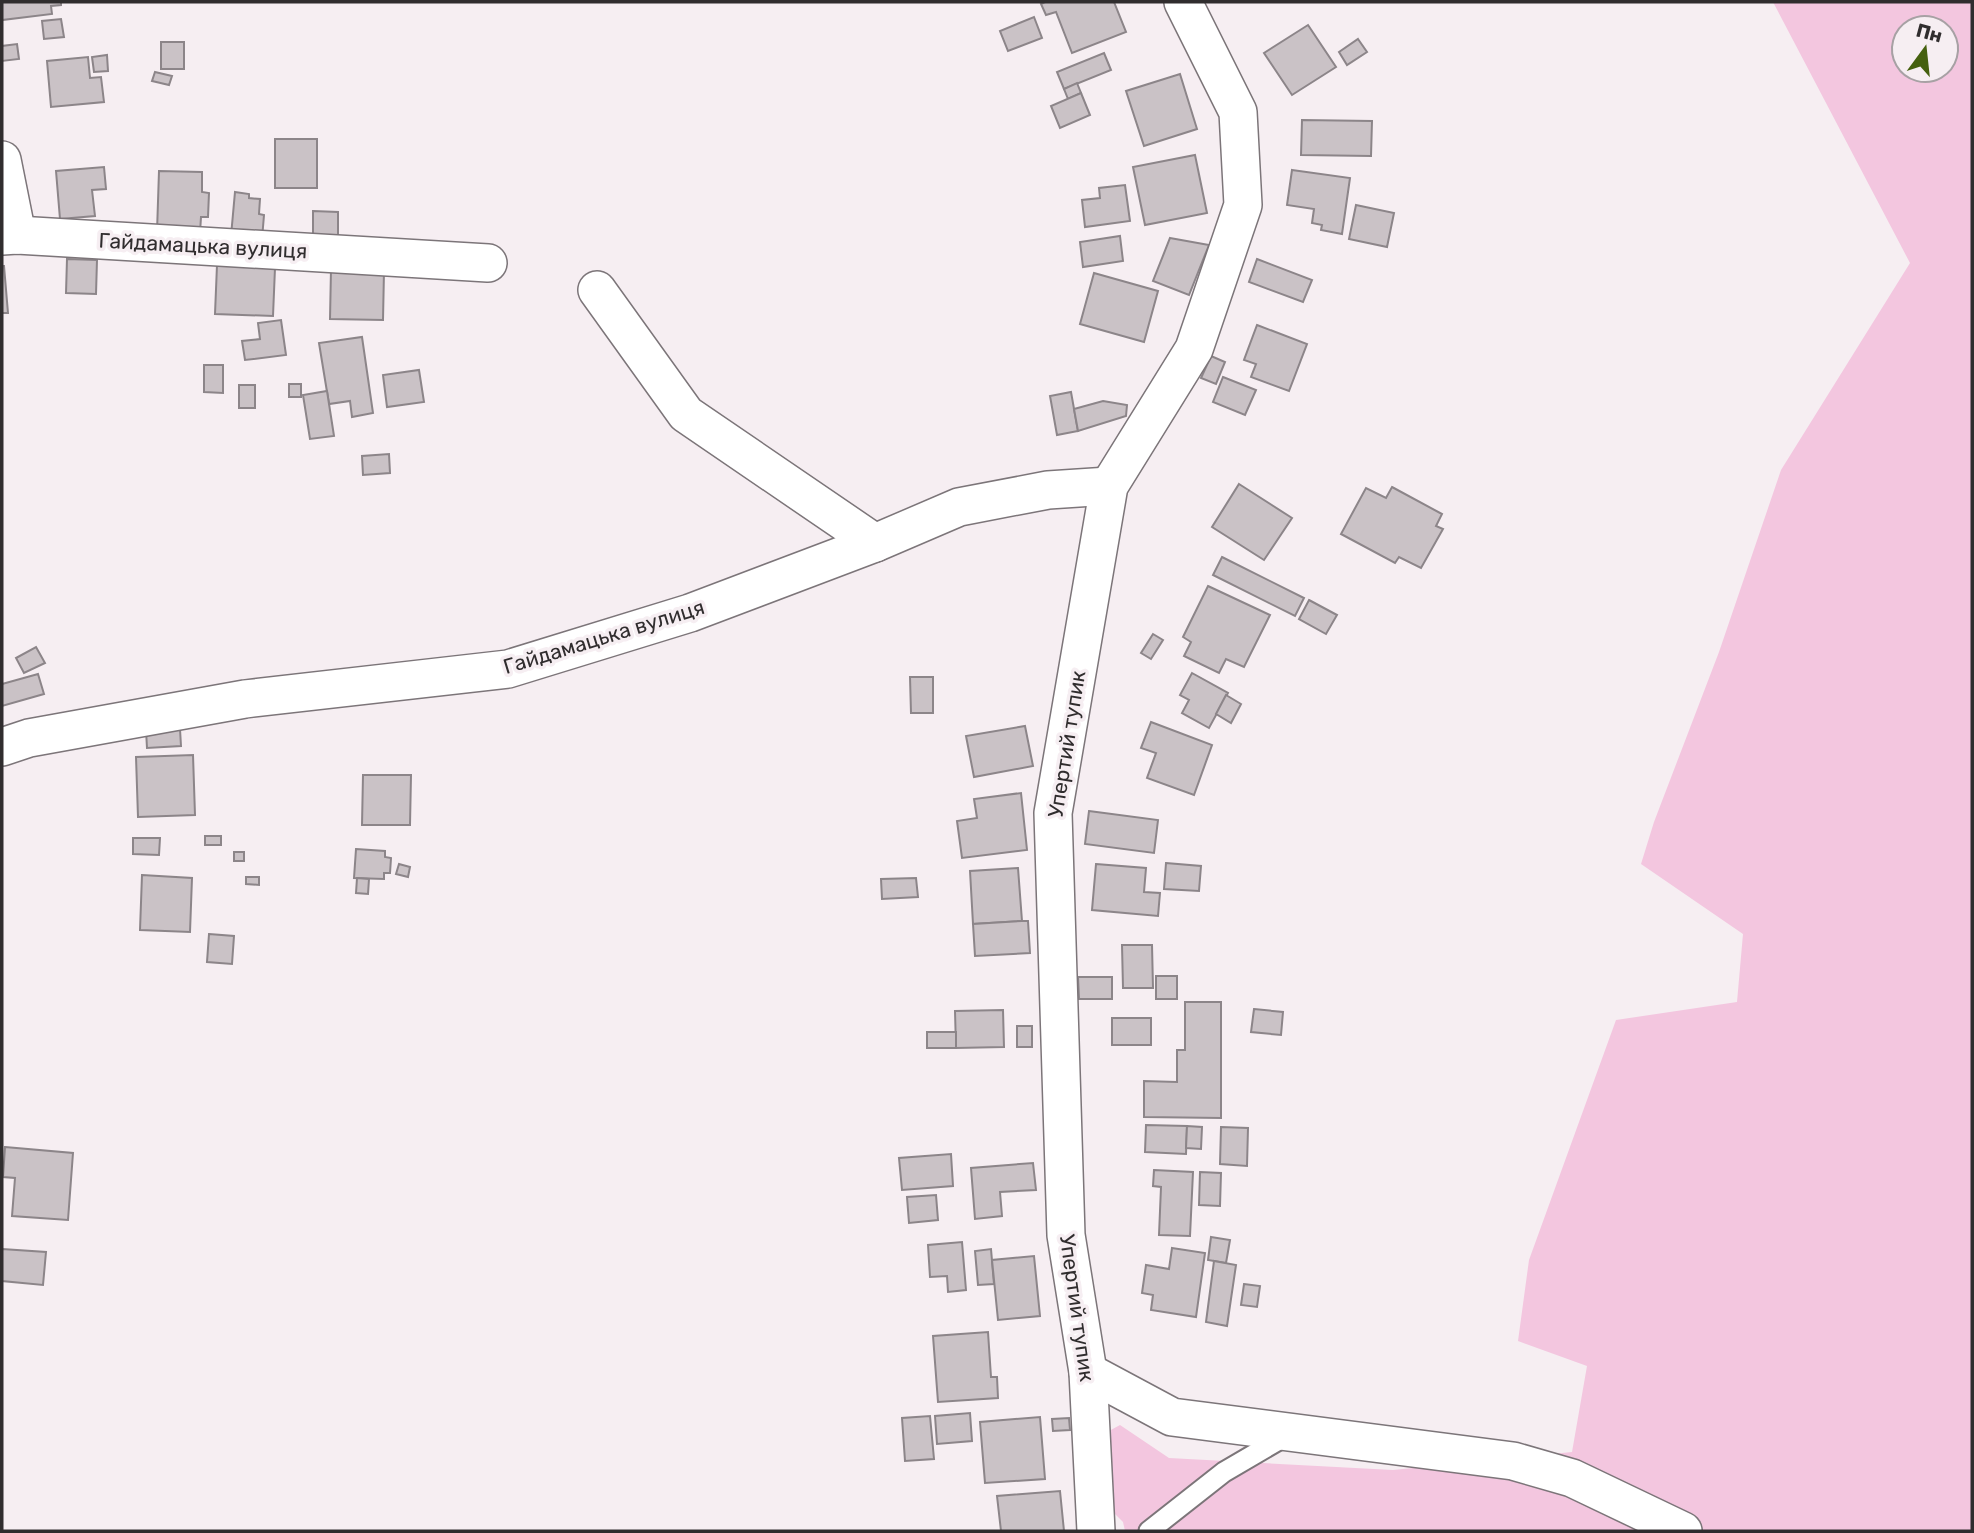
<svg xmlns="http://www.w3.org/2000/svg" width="1974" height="1533" font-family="Rubik,sans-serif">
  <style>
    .green { fill: #f3c6df; fill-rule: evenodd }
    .building { fill: #cac2c6; stroke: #8c8589; stroke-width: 2 }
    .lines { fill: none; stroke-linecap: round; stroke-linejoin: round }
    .lane-casing { stroke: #7c7579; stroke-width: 23 }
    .street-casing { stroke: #7c7579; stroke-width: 40 }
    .lane { stroke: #fff; stroke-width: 19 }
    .street { stroke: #fff; stroke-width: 37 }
    .labels { text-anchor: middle; stroke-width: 7; stroke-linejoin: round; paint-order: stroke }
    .street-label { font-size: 21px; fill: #302d2e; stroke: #f6eef2 }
  </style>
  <rect width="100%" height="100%" fill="#f6eef2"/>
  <path class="green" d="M1773 2H1972V1531H1125L1123 1522 1099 1498 1098 1437 1120 1425 1169 1458 1393 1470 1572 1452 1587 1366 1518 1341 1529 1260 1616 1020 1737 1002 1743 934 1641 864 1654 822 1719 652 1781 470 1910 263ZM1904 28H1946V70H1904Z"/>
  <g class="building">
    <polygon points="2,2 61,2 61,5 51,6 52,14 2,20"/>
    <polygon points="1045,2 1114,2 1126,32 1072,53 1056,12 1046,15 1041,4"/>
    <polygon points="1034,17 1042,38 1008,51 1000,31"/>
    <polygon points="61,19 64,37 44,39 42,21"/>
    <polygon points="1308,25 1336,67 1292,95 1264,53"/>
    <polygon points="1358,39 1367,52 1347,65 1339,52"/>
    <rect x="161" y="42" width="23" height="27"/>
    <polygon points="17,44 19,59 2,61 2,46"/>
    <polygon points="1104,53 1111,70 1064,89 1057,72"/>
    <polygon points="107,55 108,71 94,72 92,57"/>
    <polygon points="88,57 90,78 101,77 104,102 51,107 47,61"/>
    <polygon points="155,72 172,76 169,85 152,81"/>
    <polygon points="1180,74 1197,129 1144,146 1126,91"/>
    <polygon points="1077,83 1081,93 1068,99 1064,89"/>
    <polygon points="1081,93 1090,115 1060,128 1051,106"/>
    <polygon points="1302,120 1372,121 1371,156 1301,155"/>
    <rect x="275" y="139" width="42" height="49"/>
    <polygon points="1195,155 1207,213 1145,225 1133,167"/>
    <polygon points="104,167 106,189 92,190 95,216 60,219 56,171"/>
    <polygon points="1292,170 1350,178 1342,234 1321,230 1322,225 1312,223 1314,209 1287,205"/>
    <polygon points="159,171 202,172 202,192 209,193 208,217 201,217 200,233 157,232"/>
    <polygon points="1125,185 1130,221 1085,227 1082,200 1100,198 1099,188"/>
    <polygon points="235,192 249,194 249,198 260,199 259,214 264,215 262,239 231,236"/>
    <polygon points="1356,205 1394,213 1387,247 1349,239"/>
    <polygon points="313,211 338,212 338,243 313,243"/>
    <polygon points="1120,236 1123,261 1083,267 1080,242"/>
    <polygon points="1170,238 1209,245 1189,295 1153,281"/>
    <polygon points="67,259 97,260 96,294 66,293"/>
    <polygon points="1257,259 1312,280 1303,302 1249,282"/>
    <polygon points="217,265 275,268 273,316 215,314"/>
    <polygon points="2,266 4,266 8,313 2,313"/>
    <polygon points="331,269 384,271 383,320 330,319"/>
    <polygon points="1094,273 1158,291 1144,342 1080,324"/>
    <polygon points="281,320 286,355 245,360 242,341 260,339 258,323"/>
    <polygon points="1257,325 1307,344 1289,391 1251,377 1256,364 1244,360"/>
    <polygon points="362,337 373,413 352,417 350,401 329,404 319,343"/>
    <polygon points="1211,356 1225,362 1216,384 1201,378"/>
    <polygon points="204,365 223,365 223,393 204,392"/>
    <polygon points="419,370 424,402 387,407 383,375"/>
    <polygon points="1223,377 1256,390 1245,415 1213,402"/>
    <rect x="289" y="384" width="12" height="13"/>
    <rect x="239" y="385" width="16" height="23"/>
    <polygon points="327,391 334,436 310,439 303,395"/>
    <polygon points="1071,392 1078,431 1057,435 1050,396"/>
    <polygon points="1103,401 1127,405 1126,416 1078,431 1074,409"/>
    <polygon points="389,454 390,473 363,475 362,456"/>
    <polygon points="1239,484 1292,518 1264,560 1212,527"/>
    <polygon points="1392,487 1442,514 1436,526 1443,529 1421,568 1399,557 1395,563 1341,534 1366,488 1386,498"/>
    <polygon points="1222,557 1304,598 1295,616 1213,575"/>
    <polygon points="1208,586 1270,615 1244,667 1226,659 1219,673 1184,656 1191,642 1183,637"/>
    <polygon points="1309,600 1337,615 1326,634 1299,619"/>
    <polygon points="1153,634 1163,640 1151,659 1141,653"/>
    <polygon points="36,647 45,663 24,673 16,658"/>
    <polygon points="1192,673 1228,693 1209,728 1182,713 1189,700 1180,695"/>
    <polygon points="38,674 44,694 2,706 2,684"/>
    <polygon points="910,677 933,677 933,713 911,713"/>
    <polygon points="1226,695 1241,704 1231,723 1216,714"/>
    <polygon points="1151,722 1212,745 1194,795 1147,778 1156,753 1141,748"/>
    <polygon points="1025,726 1033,766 974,777 966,736"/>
    <polygon points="180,729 181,746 147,748 146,730"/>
    <polygon points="193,755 195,815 138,817 136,757"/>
    <polygon points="363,775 411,775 410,825 362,825"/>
    <polygon points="1021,793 1027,850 962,858 957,821 977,818 974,799"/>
    <polygon points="1089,811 1158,820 1154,853 1085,844"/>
    <rect x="205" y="836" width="16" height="9"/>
    <polygon points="133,838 160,838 159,855 133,854"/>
    <polygon points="356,849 385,851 385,857 391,858 390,873 384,873 384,879 354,878"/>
    <rect x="234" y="852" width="10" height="9"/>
    <polygon points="1166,863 1201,866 1199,891 1164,889"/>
    <polygon points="399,864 410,867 408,877 396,874"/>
    <polygon points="1096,864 1146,868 1144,892 1160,893 1158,916 1092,910"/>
    <polygon points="1018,868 1022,921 973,924 970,871"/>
    <polygon points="142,875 192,878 190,932 140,930"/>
    <polygon points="246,877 259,877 259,885 246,884"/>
    <polygon points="357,878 369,879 368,894 356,893"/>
    <polygon points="916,878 918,897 882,899 881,879"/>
    <polygon points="1022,921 1028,921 1030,953 975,956 973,924"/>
    <polygon points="209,934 234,936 232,964 207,962"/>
    <polygon points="1122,945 1152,945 1153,988 1123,988"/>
    <rect x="1156" y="976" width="21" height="23"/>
    <polygon points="1078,977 1112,977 1112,999 1079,999"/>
    <polygon points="1185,1002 1221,1002 1221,1118 1144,1117 1144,1081 1177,1082 1177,1050 1185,1050"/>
    <polygon points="1254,1009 1283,1012 1281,1035 1251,1032"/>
    <polygon points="1003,1010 1004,1047 956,1048 955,1011"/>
    <rect x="1112" y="1018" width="39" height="27"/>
    <rect x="1017" y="1026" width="15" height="21"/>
    <rect x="927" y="1032" width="29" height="16"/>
    <polygon points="1146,1125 1187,1126 1186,1154 1145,1152"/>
    <polygon points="1187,1126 1202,1127 1201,1149 1186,1148"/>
    <polygon points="1221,1127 1248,1128 1247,1166 1220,1164"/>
    <polygon points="5,1147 73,1153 68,1220 12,1216 15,1178 3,1177"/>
    <polygon points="951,1154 953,1186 902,1190 899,1158"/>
    <polygon points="1033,1163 1036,1190 1000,1192 1002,1216 975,1219 971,1168"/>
    <polygon points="1154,1170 1193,1172 1190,1236 1159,1235 1161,1187 1153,1186"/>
    <polygon points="1200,1172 1221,1173 1220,1206 1199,1205"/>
    <polygon points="936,1195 938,1220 909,1223 907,1197"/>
    <polygon points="1211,1237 1230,1240 1226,1263 1208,1260"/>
    <polygon points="962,1242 966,1290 948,1292 947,1276 930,1277 928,1245"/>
    <polygon points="1172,1248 1205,1253 1196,1317 1151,1310 1153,1295 1142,1293 1146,1265 1169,1269"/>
    <polygon points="2,1249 46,1252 43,1285 2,1281"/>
    <polygon points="991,1249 994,1284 978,1285 975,1251"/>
    <polygon points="1034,1256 1040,1316 998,1320 992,1260"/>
    <polygon points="1214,1261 1236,1265 1227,1326 1206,1322"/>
    <polygon points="1244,1284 1260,1286 1257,1307 1241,1305"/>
    <polygon points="988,1332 991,1377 997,1377 998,1398 938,1402 933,1336"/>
    <polygon points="970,1413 972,1441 937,1444 935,1416"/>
    <polygon points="930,1416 934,1459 905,1461 902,1418"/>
    <polygon points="1040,1417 1045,1479 985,1483 980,1422"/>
    <polygon points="1069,1418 1070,1430 1053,1431 1052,1419"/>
    <polygon points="1060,1491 1064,1531 1001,1531 997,1496"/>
  </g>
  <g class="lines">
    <g class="lane-casing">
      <polyline id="lane" points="1149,1531 1224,1472 1289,1434"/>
    </g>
    <g class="street-casing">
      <g id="street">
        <polyline points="2,160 17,235"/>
        <polyline points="2,236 17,235 488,263"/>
        <polyline points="597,290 686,414 875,543"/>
        <polyline points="2,747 29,738 245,699 508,669 690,613 875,543 959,507 1048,490 1109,486"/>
        <polyline points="1088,1372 1172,1417 1513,1461 1572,1478 1683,1531"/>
        <polyline points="1096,1531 1088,1372 1066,1235 1053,813 1109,486 1194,349 1243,205 1238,112 1183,2"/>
      </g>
    </g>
    <use href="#lane" class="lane"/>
    <use href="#street" class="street"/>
  </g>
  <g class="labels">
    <g class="street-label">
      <text transform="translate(203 246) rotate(3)" y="7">Гайдамацька вулиця</text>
      <text transform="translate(604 637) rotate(-17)" y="7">Гайдамацька вулиця</text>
      <text transform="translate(1067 744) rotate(-81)" y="7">Упертий тупик</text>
      <text transform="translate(1077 1308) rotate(82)" y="7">Упертий тупик</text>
    </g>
  </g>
  <rect width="1974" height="1533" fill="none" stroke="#302d2e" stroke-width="7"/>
  <g transform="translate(1925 49) rotate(15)"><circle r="33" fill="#f6eef2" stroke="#a7a1a4" stroke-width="2"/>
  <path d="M0-5L12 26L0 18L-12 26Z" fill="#45600f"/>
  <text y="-10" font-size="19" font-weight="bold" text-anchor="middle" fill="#302d2e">Пн</text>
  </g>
</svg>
